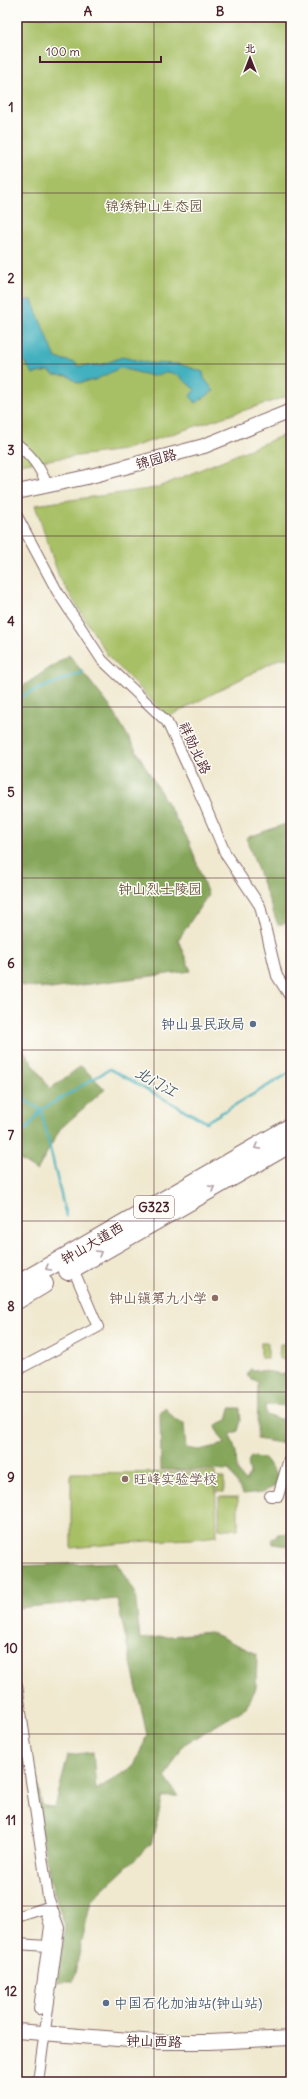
<svg xmlns="http://www.w3.org/2000/svg" width="308" height="2099" font-family="Delius,'LXGW WenKai TC',sans-serif">
  <style>
    .green { fill: #a7c065; stroke: #787048 }
    .forest { fill: #85a65a; stroke: #686242 }
    .water { fill: #42b0be; stroke: #466874 }
    .lines { fill: none; stroke-linecap: round; stroke-linejoin: round }
    .stream { stroke: #42b0be; stroke-width: 2.5 }
    .street-casing { stroke: #846665; stroke-width: 12 }
    .secondary-casing { stroke: #846665; stroke-width: 16 }
    .highway-casing { stroke: #846665; stroke-width: 20 }
    .street { stroke: #fff; stroke-width: 10 }
    .secondary { stroke: #fff; stroke-width: 14 }
    .highway { stroke: #fff; stroke-width: 18 }
    .oneway { stroke: #ae9aa0 }
    .grid { fill: none; stroke: #4a1f2b; stroke-width: 1; stroke-opacity: 0.55 }
    .service-dot { fill: #5c6f8a; stroke: #fdfcf7; stroke-width: 1.5 }
    .education-dot { fill: #8d6e63; stroke: #fdfcf7; stroke-width: 1.5 }
    .labels { text-anchor: middle; stroke-width: 3; stroke-linejoin: round; paint-order: stroke }
    .shield { fill: #fdfcf7; stroke: #806168; stroke-width: 1 }
    .shield-label { font-size: 13px; font-weight: bold; fill: #4a1f2b }
    .park-label { font-size: 14px; fill: #6b573f; stroke: #fdfcf7 }
    .street-label { font-size: 14px; fill: #4a1f2b; stroke: #fdfcf7 }
    .service-label { font-size: 14px; fill: #4e5e75; stroke: #fdfcf7; text-anchor: end }
    .education-label { font-size: 14px; fill: #785e54; stroke: #fdfcf7; text-anchor: end }
    .water-label { font-size: 15px; font-style: italic; fill: #475966; stroke: #fdfcf7 }
    .neatline { fill: none; stroke: #4a1f2b; stroke-width: 1.5 }
    .grid-label { font-size: 13px; text-anchor: middle; font-weight: bold; fill: #4a1f2b }
  </style>
  <rect width="100%" height="100%" fill="#fdfcf7"/>
  <filter id="ink" filterUnits="userSpaceOnUse"><feTurbulence type="fractalNoise" baseFrequency=".025" numOctaves="2"/><feDisplacementMap in="SourceGraphic" scale="8" xChannelSelector="R" yChannelSelector="G"/><feConvolveMatrix kernelMatrix="1 2 1 2 8 2 1 2 1" color-interpolation-filters="sRGB"/></filter>
  <filter id="wash" filterUnits="userSpaceOnUse"><feTurbulence type="fractalNoise" baseFrequency=".012" numOctaves="4" result="noise"/><feDisplacementMap in="SourceGraphic" scale="16" xChannelSelector="R" yChannelSelector="G"/><feGaussianBlur stdDeviation="0.9" result="paint"/><feColorMatrix in="noise" values="0 0 0 0 0 0 0 0 0 0 0 0 0 0 0 0 0 1.4 0 .05"/><feComposite in="paint" operator="in"/></filter>
  <g filter="url(#wash)">
    <rect width="100%" height="100%" fill="#f0e9d0"/>
    <g class="green">
      <polygon points="17,17 291,17 291,395 123,450 17,464"/>
      <polygon points="291,432 291,659 281,658 168,717 108,656 59,577 35,505 156,488"/>
      <rect x="261" y="1343" width="7" height="15"/>
      <polygon points="280,1344 286,1344 286,1359 279,1359"/>
      <polygon points="215,1472 217,1536 193,1539 147,1541 71,1548 71,1473"/>
      <rect x="217" y="1478" width="7" height="14"/>
      <rect x="219" y="1497" width="19" height="32"/>
    </g>
    <g class="forest">
      <polygon points="69,655 112,709 189,841 208,895 178,940 191,971 51,989 17,985 17,690"/>
      <polygon points="291,822 291,922 278,925 246,838"/>
      <polygon points="17,1040 50,1089 81,1066 105,1089 60,1129 37,1171 17,1158"/>
      <polygon points="250,1369 291,1375 291,1406 265,1405 266,1415 291,1422 291,1433 285,1444 257,1439 258,1382 247,1376"/>
      <polygon points="165,1407 174,1419 184,1423 186,1448 199,1450 225,1444 217,1431 216,1425 227,1420 230,1408 240,1408 241,1421 238,1431 230,1435 236,1452 237,1470 245,1482 250,1473 248,1462 251,1456 265,1459 278,1477 275,1486 263,1492 243,1494 229,1470 161,1470 160,1414"/>
      <polygon points="291,1533 291,1556 289,1555 289,1546 273,1544 272,1539 278,1534"/>
      <polygon points="116,1562 135,1592 140,1639 210,1632 257,1654 256,1688 246,1708 183,1745 165,1777 178,1796 163,1797 151,1844 91,1901 73,1982 57,1982 65,1926 50,1881 33,1780 37,1780 42,1806 55,1807 68,1755 93,1752 96,1790 134,1766 147,1735 117,1599 17,1608 17,1566"/>
    </g>
    <path class="water" d="M17 294 23 300H32C39 320 48 338 56 358L76 363 77 366 101 365 122 357 149 363 179 364 203 372 204 378 214 391 196 403 190 396 195 390 179 376 169 372 152 376 120 368 95 380 78 383 68 376 54 375 49 371 33 374 20 356 17 358Z"/>
    <g class="lines">
      <g class="stream">
        <polyline points="17,700 28,693 83,672"/>
        <polyline points="17,1067 26,1101 41,1110 66,1216"/>
        <polyline points="17,1136 28,1128 41,1110 110,1069 206,1122 291,1072"/>
      </g>
    </g>
  </g>
  <g filter="url(#ink)">
    <g class="lines">
      <g class="street-casing">
        <g id="street">
          <path d="M17 444C32 456 40 467 47 485"/>
          <polyline points="17,516 57,591 102,660 167,722 194,780 226,855 260,906 277,976 291,998"/>
          <polyline points="17,1370 98,1327 71,1264"/>
          <polyline points="270,1496 278,1496 289,1459 291,1459"/>
          <polyline points="17,1685 48,1897 59,1928 38,2082"/>
          <polyline points="17,1917 45,1908 50,1926 39,2009"/>
          <polyline points="17,1944 47,1946"/>
        </g>
      </g>
      <g class="secondary-casing">
        <g id="secondary">
          <polyline points="17,492 87,477 204,446 291,411"/>
          <polyline points="17,2031 155,2042 209,2042 291,2038"/>
        </g>
      </g>
      <g class="highway-casing">
        <g id="highway">
          <polyline points="68,1271 291,1143"/>
          <polyline points="17,1285 291,1127"/>
          <polyline points="17,1300 44,1284"/>
        </g>
      </g>
      <use href="#street" class="street"/>
      <use href="#secondary" class="secondary"/>
      <use href="#highway" class="highway"/>
    </g>
    <defs><path id="oneway-chevron" d="M-2-3.5L2.5 0L-2 3.5" fill="none" stroke-width="1.6" stroke-linecap="round" stroke-linejoin="round"/></defs>
    <g class="oneway">
      <use href="#oneway-chevron" transform="translate(257 1147) rotate(150)"/>
      <use href="#oneway-chevron" transform="translate(212 1188) rotate(-30)"/>
      <use href="#oneway-chevron" transform="translate(99 1253) rotate(-30)"/>
      <use href="#oneway-chevron" transform="translate(48 1268) rotate(150)"/>
    </g>
  </g>
  <path class="grid" d="M154 17V2082M17 193H291M17 364H291M17 536H291M17 707H291M17 878H291M17 1050H291M17 1221H291M17 1392H291M17 1563H291M17 1734H291M17 1906H291"/>
  <g class="service-dot">
    <circle cx="253" cy="1024" r="4"/>
    <circle cx="106" cy="2003" r="4"/>
  </g>
  <g class="education-dot">
    <circle cx="215" cy="1298" r="4"/>
    <circle cx="125" cy="1479" r="4"/>
  </g>
  <g class="labels">
    <rect class="shield" x="134" y="1196" width="40" height="22" rx="3"/>
    <g class="shield-label">
      <text x="154" y="1212">G323</text>
    </g>
    <g class="park-label">
      <text x="154" y="211">锦绣钟山生态园</text>
      <text x="160" y="894">钟山烈士陵园</text>
    </g>
    <g class="street-label">
      <text transform="translate(156 459) rotate(-15)" y="5">锦园路</text>
      <text transform="translate(195 748) rotate(65)" y="5">祥勋北路</text>
      <text transform="translate(92 1243) rotate(-30)" y="5">钟山大道西</text>
      <text transform="translate(154 2041) rotate(2)" y="5">钟山西路</text>
    </g>
    <g class="service-label">
      <text x="245" y="1029">钟山县民政局</text>
      <text x="114" y="2008" text-anchor="start">中国石化加油站(钟山站)</text>
    </g>
    <g class="education-label">
      <text x="207" y="1303">钟山镇第九小学</text>
      <text x="133" y="1484" text-anchor="start">旺峰实验学校</text>
    </g>
    <g class="water-label">
      <text transform="translate(156 1082) rotate(29)" y="5">北门江</text>
    </g>
  </g>
  <rect width="308" height="2099" fill="none" stroke="#fdfcf7" stroke-width="44"/>
  <g transform="translate(250 58)" stroke="#fdfcf7" stroke-width="3" paint-order="stroke">
  <path d="M0-3L7 15L0 10L-7 15Z" fill="#4a1f2b"/>
  <text y="-6" font-size="11" font-weight="bold" text-anchor="middle" fill="#4a1f2b">北</text>
  </g>
  <path d="M40 56v6h121v-6" fill="none" stroke="#4a1f2b" stroke-width="2"/>
  <text x="46" y="56" font-size="12" fill="#4a1f2b" stroke="#fdfcf7" stroke-width="3" paint-order="stroke">100 m</text>
  <rect x="22" y="22" width="264" height="2055" class="neatline"/>
  <g class="grid-label">
    <text x="88" y="16">A</text>
    <text x="220" y="16">B</text>
    <text x="11" y="112">1</text>
    <text x="11" y="283">2</text>
    <text x="11" y="455">3</text>
    <text x="11" y="626">4</text>
    <text x="11" y="797">5</text>
    <text x="11" y="968">6</text>
    <text x="11" y="1140">7</text>
    <text x="11" y="1311">8</text>
    <text x="11" y="1482">9</text>
    <text x="11" y="1653">10</text>
    <text x="11" y="1825">11</text>
    <text x="11" y="1996">12</text>
  </g>
</svg>
